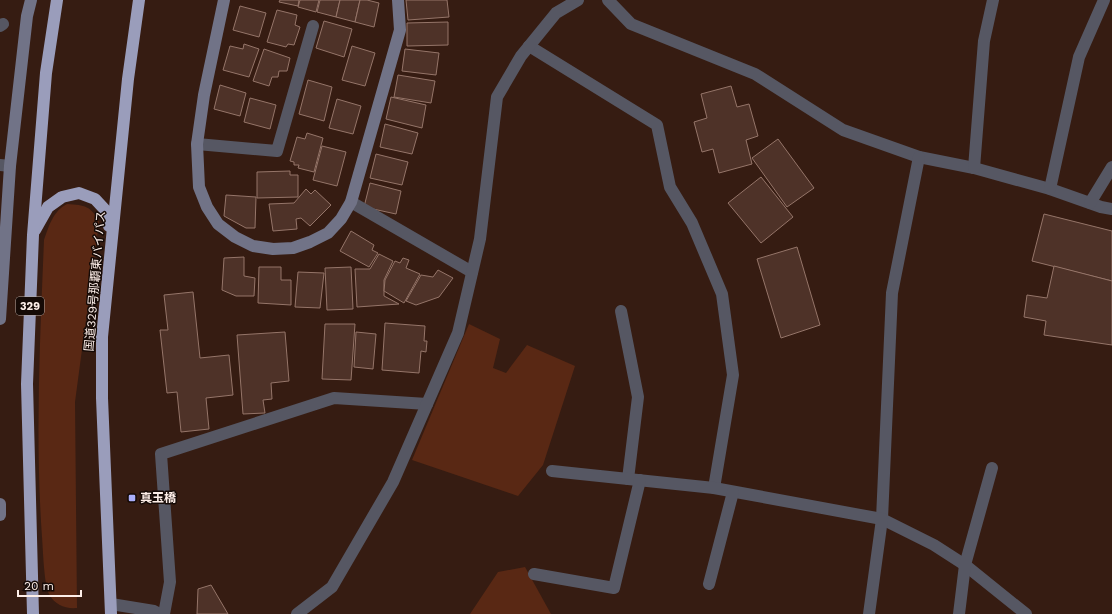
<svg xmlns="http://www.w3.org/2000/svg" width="1112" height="614" font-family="'Work Sans','Noto Sans JP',sans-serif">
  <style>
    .green { fill: #592814 }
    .building { fill: #4e3228; stroke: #957569 }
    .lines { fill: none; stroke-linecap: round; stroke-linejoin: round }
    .street { stroke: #565763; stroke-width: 12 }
    .secondary { stroke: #717387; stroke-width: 12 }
    .highway { stroke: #9a9dbb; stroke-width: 12 }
    .poi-dot { fill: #abaffb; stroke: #150a06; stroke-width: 1.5 }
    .labels { text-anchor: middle; stroke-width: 3; stroke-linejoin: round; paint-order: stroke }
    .shield { fill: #150a06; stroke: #b7aaa4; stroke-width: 1 }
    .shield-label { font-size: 11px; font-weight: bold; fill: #fdeee8 }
    .street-label { font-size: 12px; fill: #fdeee8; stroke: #150a06 }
    .poi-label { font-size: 12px; font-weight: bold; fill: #fdeee8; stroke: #150a06; text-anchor: start }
  </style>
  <rect width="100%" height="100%" fill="#361c12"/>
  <g class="green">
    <path d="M67 204C85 205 91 206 99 222L75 402 77 608C65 609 55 605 49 594 44 584 43 550 42 537 35 438 40 339 44 240 49 226 53 211 67 204Z"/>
    <polygon points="469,324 500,339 493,368 506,373 527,345 575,366 543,465 518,496 412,460"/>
    <polygon points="525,567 551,614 470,614 498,572"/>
  </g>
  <g class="building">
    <polygon points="280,0 299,0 298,6 279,2"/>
    <polygon points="300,0 319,0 316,12 298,7"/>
    <polygon points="320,0 340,0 336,17 317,12"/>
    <polygon points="340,0 360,0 355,22 336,17"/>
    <polygon points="360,0 367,0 379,3 374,27 355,22"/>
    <polygon points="406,0 447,0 449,17 408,20"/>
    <polygon points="240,6 266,13 259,37 233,30"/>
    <polygon points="277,10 297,15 295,25 300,27 294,45 288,44 286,47 267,42"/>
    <polygon points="324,21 352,29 344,57 316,48"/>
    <polygon points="448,22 448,45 407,46 407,23"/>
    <polygon points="244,44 259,49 249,77 223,70 230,46 243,49"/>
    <polygon points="352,46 375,53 365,86 342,80"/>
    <polygon points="264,49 290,58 287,71 279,71 278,77 272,77 269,86 253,81"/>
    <polygon points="405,49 439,53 436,75 402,71"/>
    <polygon points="398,75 435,81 431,103 394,97"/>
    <polygon points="308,80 332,87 324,121 299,114"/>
    <polygon points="220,85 246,93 240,116 214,109"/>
    <polygon points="731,86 737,107 749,104 758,136 746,140 752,164 719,173 713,149 702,152 694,122 707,118 701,94"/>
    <polygon points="391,97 426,105 422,128 386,119"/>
    <polygon points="250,98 276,105 270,129 244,122"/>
    <polygon points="337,99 361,106 353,134 329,128"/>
    <polygon points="385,124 418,133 412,154 380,147"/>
    <polygon points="307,133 323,138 314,172 298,168 299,165 294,165 294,162 290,161 297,137 305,139"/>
    <polygon points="778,139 814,188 787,207 752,158"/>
    <polygon points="322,146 346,152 337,186 313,180"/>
    <polygon points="376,154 408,162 402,185 370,178"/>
    <polygon points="290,171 290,175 298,175 298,197 257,198 257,172"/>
    <polygon points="761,177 793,217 761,243 728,203"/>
    <polygon points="370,183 401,191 396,214 364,207"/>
    <polygon points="306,189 311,194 315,190 331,205 310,226 301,218 296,219 297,229 273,231 269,204 294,203"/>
    <polygon points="226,195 256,197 255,228 246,228 224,216"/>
    <polygon points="1044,214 1112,231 1112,281 1032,261"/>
    <polygon points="351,231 374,245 372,250 378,253 369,267 340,251"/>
    <polygon points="797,247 820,325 781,338 757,259"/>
    <polygon points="379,254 393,261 384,280 384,296 399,304 357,307 355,269 370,269"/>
    <polygon points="244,257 244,276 255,278 254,296 236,296 222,290 224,258"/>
    <polygon points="403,258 409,260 406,268 420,274 404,303 384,291 385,280 395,261 400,263"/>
    <polygon points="1054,266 1112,281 1112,345 1044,335 1046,321 1024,317 1027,295 1047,298"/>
    <polygon points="259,267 281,267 281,280 291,280 291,305 258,303"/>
    <polygon points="351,267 353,309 327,310 325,268"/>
    <polygon points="438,270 453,278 439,297 416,305 406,301 421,275 433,277"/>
    <polygon points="298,272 324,273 320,308 295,307"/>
    <polygon points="193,292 200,358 229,355 233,395 206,398 209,429 181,432 177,392 167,393 160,330 168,330 164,295"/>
    <polygon points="385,323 425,326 424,341 427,341 426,352 421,351 419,373 382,370"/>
    <polygon points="325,324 355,324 351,380 322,379"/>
    <polygon points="285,332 289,381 271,383 272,399 263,400 265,413 243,414 237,335"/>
    <polygon points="356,332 376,334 373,369 354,367"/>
    <polygon points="211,585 228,614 197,614 198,589"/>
  </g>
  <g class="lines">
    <g class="street">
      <polyline points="608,0 631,24 755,74 843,130 919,157 974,168 1050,189 1101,207 1112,209"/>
      <polyline points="0,26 3,24"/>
      <polyline points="529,46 657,125 670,187 692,223 722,294 733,375 714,488"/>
      <polyline points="197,144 277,151 313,26"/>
      <polyline points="919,157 892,293 882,519 934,545 965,565 1026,614"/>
      <polyline points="0,165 10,166"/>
      <polyline points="974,168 984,41 993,0"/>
      <polyline points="1050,189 1079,57 1104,0"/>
      <polyline points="351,202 472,272"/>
      <polyline points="1090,203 1112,167"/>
      <polyline points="621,311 638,397 628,479"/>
      <polyline points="552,471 714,488 882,519 869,614"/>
      <polyline points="534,574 614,588 640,480"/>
      <polyline points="709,584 733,492"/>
      <polyline points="111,604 154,611 160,614"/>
      <polyline points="164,614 170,582 161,454 334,398 427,404"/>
      <polyline points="297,614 332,587 393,482 458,333 480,239 497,97 521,56 556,13 578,0"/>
      <polyline points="959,614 965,565 992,468"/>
    </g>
    <g class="secondary">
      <polyline points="224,0 204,95 197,144 199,187 207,207 218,224 235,237 253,246 273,249 293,248 310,242 328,233 341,219 351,202 400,30 398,0"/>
      <polyline points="0,319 10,166 27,16 31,0"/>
      <polyline points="0,504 0,515"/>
    </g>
    <g class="highway">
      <polyline points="35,230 48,207 62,197 79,193 95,199 108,213 109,226"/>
      <polyline points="33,614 27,384 33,235 46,73 57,0"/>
      <polyline points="111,614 102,398 102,337 128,79 139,0"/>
    </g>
  </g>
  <rect class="poi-dot" x="128" y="494" width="8" height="8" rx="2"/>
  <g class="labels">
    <rect class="shield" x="16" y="297" width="28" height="18" rx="3"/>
    <g class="shield-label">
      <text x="30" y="310">329</text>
    </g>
    <g class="street-label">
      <text transform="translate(95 281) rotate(-85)" y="4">国道329号那覇東バイパス</text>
    </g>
    <g class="poi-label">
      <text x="140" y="502">真玉橋</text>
    </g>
  </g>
  <path d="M18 590v6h63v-6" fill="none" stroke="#fdeee8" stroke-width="2"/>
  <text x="24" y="590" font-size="12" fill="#fdeee8" stroke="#150a06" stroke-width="3" paint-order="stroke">20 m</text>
</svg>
